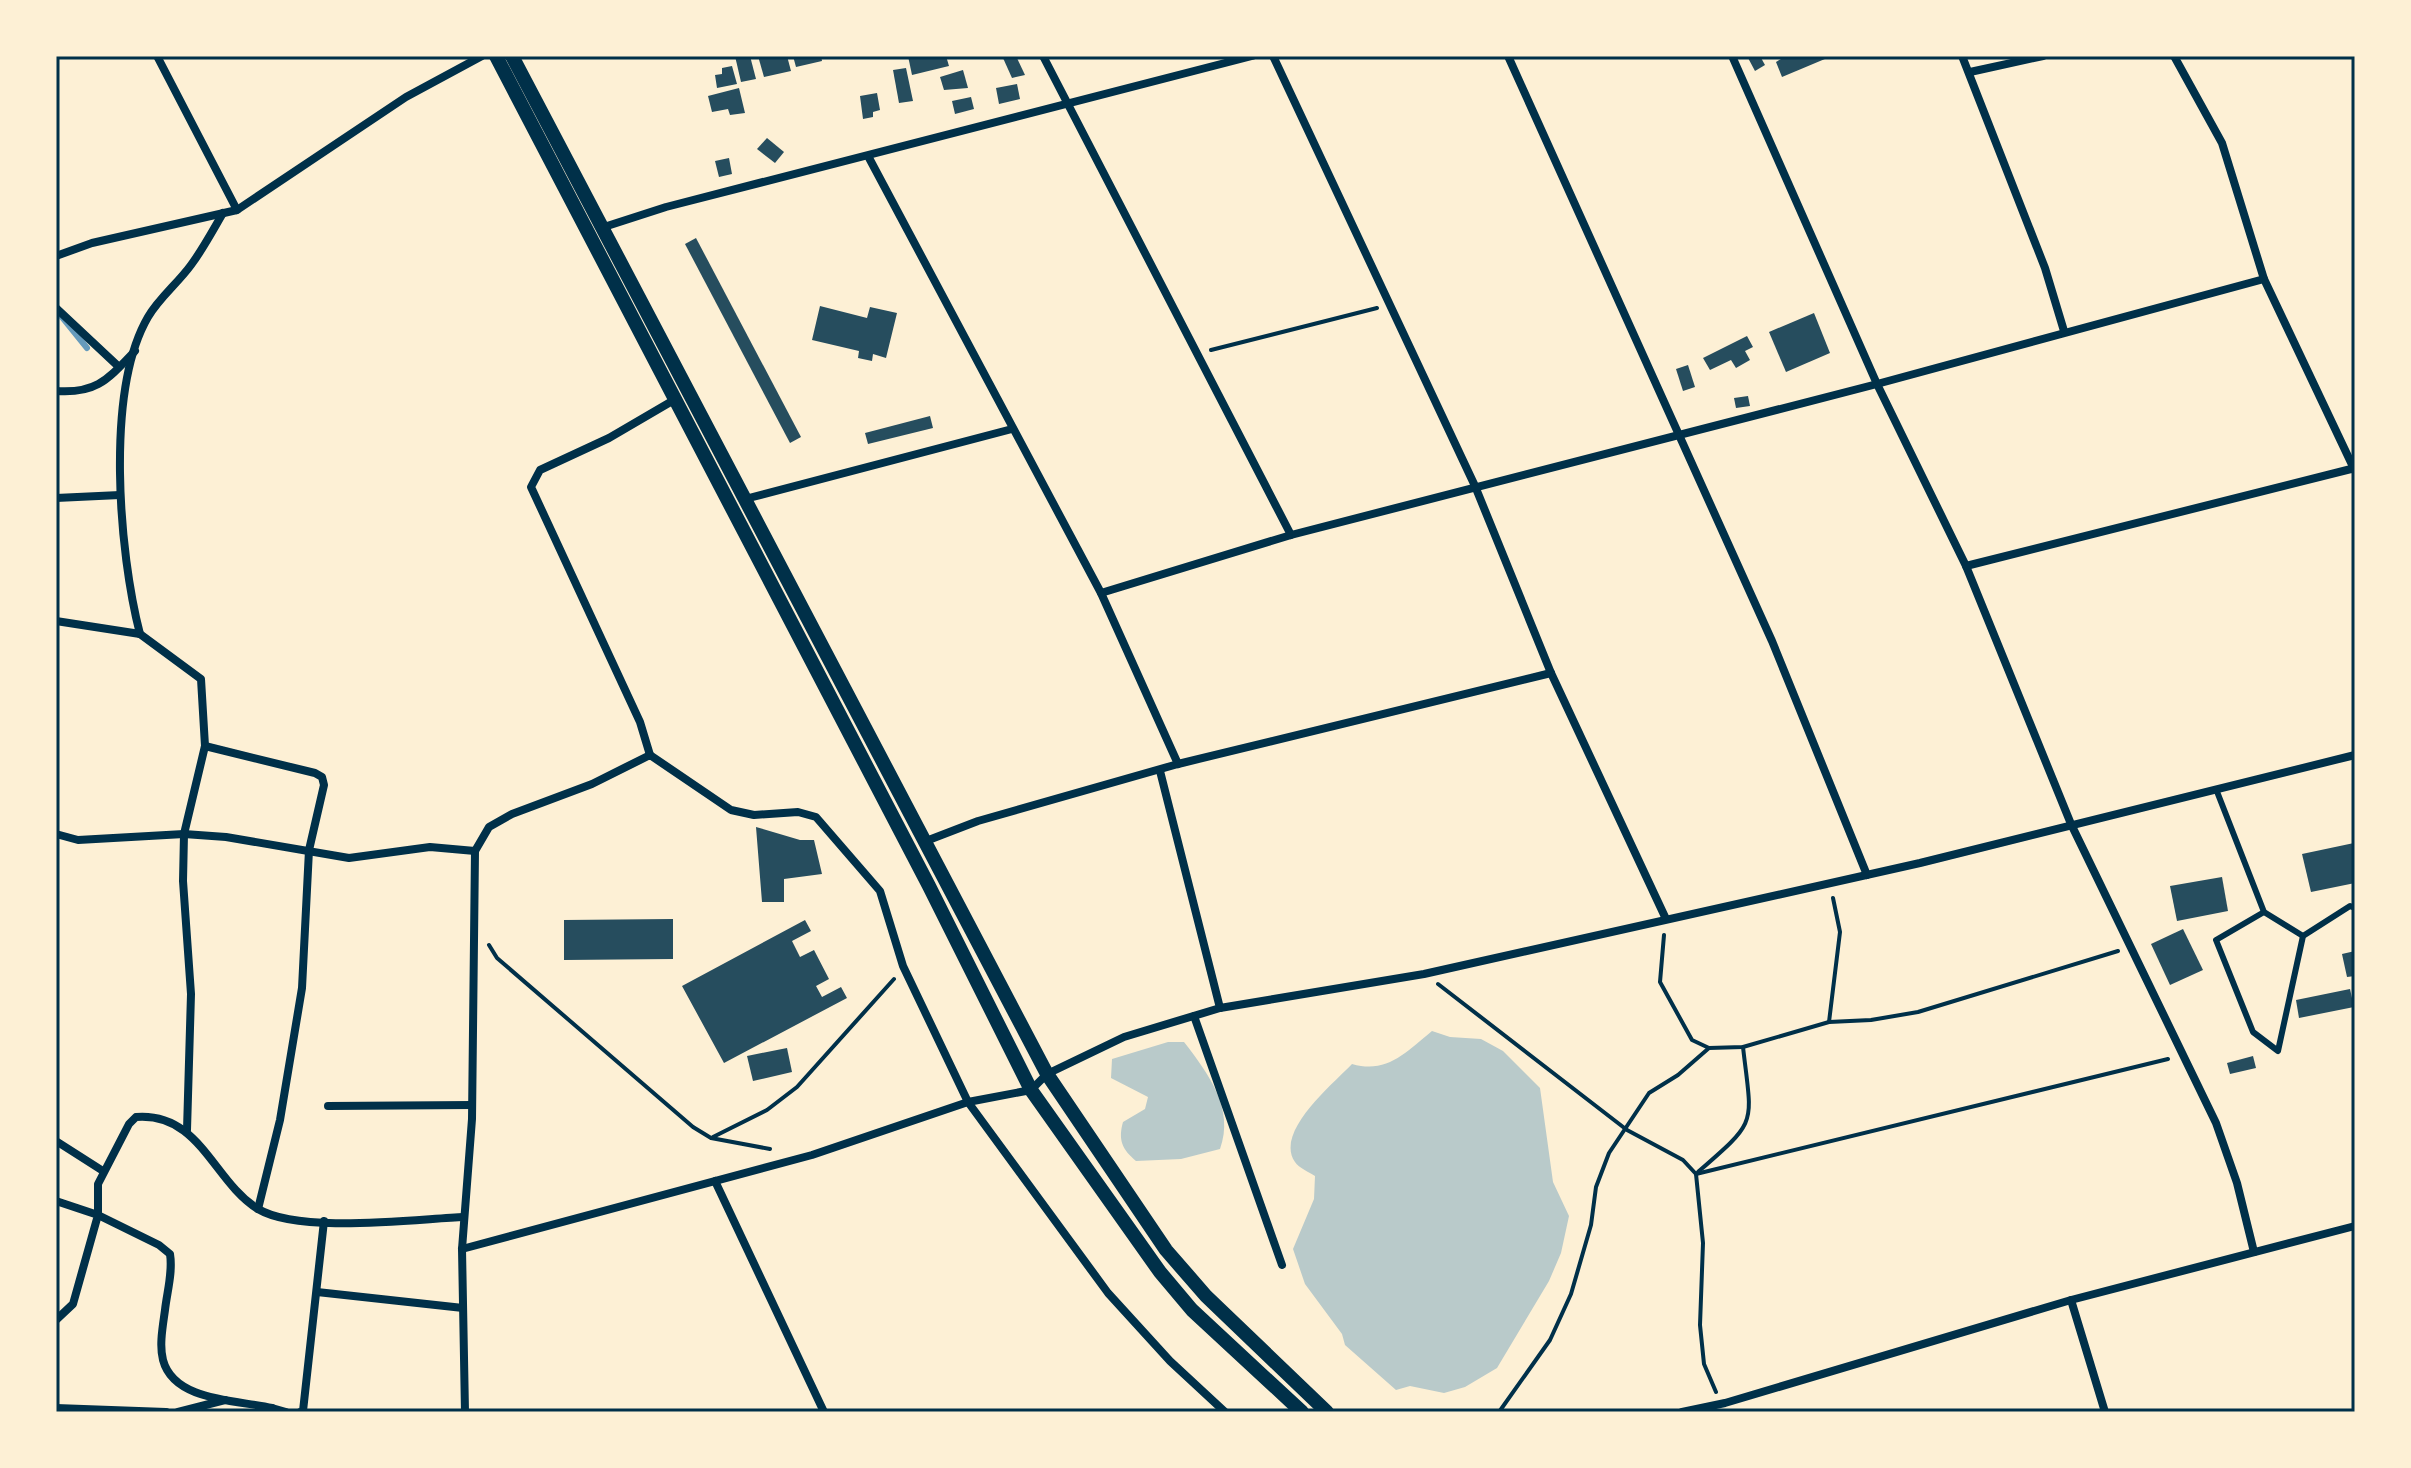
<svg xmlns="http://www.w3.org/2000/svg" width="2411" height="1468" font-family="'Libre Baskerville',serif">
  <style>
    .green { fill: #b9caca }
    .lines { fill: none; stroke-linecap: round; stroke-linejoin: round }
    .stream { stroke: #669bbc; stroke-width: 6 }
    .building { fill: #264d5e }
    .path { stroke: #003049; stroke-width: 4 }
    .service { stroke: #003049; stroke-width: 6 }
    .minor { stroke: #003049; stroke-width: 8 }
    .tertiary { stroke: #003049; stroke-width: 14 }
    .neatline { fill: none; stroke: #003049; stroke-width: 3 }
  </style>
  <rect width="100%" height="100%" fill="#fdf0d5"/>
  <g class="green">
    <path d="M1432 1031 1450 1037 1481 1039 1503 1051 1540 1088 1553 1182 1569 1216 1561 1253 1549 1281 1497 1368 1465 1387 1444 1393 1410 1386 1396 1390 1345 1345 1342 1334 1305 1284 1293 1249 1314 1199 1315 1176C1309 1172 1299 1168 1295 1162 1274 1132 1333 1084 1352 1064 1387 1074 1405 1053 1432 1031Z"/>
    <path d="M1168 1042H1184C1208 1073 1235 1109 1220 1149L1181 1159 1136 1161C1122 1149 1118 1140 1123 1122L1145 1109 1148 1097 1111 1078 1112 1059Z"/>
  </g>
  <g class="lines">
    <polyline class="stream" points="62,317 87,348"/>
  </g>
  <g class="building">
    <polygon points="735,56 750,56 756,79 741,82"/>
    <polygon points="758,56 787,56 791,71 764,77"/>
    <polygon points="793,56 821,56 822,61 796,67"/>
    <polygon points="908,56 946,56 949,66 912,75"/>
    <polygon points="1008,56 1016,56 1025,75 1012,78 1003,58"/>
    <polygon points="1747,56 1760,56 1765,65 1755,71"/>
    <polygon points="1786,56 1832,56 1782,77 1776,62"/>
    <polygon points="732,66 737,84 717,88 715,75 722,74 722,68"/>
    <polygon points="906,68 913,101 899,103 893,70"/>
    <polygon points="963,70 968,88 944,90 940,77"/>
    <polygon points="1017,84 1020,99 999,104 996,88"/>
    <polygon points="739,88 745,113 730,115 728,109 712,112 708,96"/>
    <polygon points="877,93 880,110 873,112 873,117 863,119 860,96"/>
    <polygon points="971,97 974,109 955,114 952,101"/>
    <polygon points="767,138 784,152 775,163 757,149"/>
    <polygon points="729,158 732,174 719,177 715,161"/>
    <polygon points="696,238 801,437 790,443 685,244"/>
    <polygon points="820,306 867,318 870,307 897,313 886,358 873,354 872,361 858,358 859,351 812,340"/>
    <polygon points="1814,313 1830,353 1786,372 1769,332"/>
    <polygon points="1747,336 1753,347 1745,351 1750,360 1736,368 1731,360 1710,370 1703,358"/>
    <polygon points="1688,365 1695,387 1683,391 1676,369"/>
    <polygon points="1748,396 1750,406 1736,408 1734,398"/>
    <polygon points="930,416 933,428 868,444 865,433"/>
    <polygon points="756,827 800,840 814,840 822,874 784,879 784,902 762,902"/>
    <polygon points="2354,843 2355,883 2311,892 2302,854"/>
    <polygon points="2222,877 2228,911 2177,921 2170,886"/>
    <polygon points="673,919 673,959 564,960 564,920"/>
    <polygon points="805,920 811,931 792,941 800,957 814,950 829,979 816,986 822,997 841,987 847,998 724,1063 682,986"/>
    <polygon points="2183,929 2203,970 2170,985 2151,944"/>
    <polygon points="2355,951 2355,976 2347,977 2342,954"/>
    <polygon points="2350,989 2354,1007 2299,1018 2296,1000"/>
    <polygon points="787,1048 792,1072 753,1081 747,1056"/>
    <polygon points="2253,1056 2256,1068 2230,1074 2227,1063"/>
  </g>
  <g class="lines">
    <g class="path">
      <polyline points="1211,350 1377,308"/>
      <polyline points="1664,935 1660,982 1692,1040 1709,1048 1743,1047 1829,1022 1871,1020 1918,1012 2118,951"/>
      <polyline points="489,945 497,958 693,1127 711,1138 770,1149"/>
      <polyline points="1438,984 1627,1130 1683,1160 1696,1174 1703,1243 1700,1325 1704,1364 1716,1392"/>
      <polyline points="1829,1022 1840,932 1833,898"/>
      <polyline points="713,1137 767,1110 797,1087 894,979"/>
      <path d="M1698 1172C1759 1119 1752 1126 1743 1047"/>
      <polyline points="1696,1174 2168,1059"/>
      <polyline points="1499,1412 1550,1340 1571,1294 1591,1225 1596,1187 1609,1153 1649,1093 1678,1075 1709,1048"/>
    </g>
    <g class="service">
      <polyline points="2216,789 2264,912 2303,936"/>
      <polyline points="2264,912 2216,940 2253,1032 2278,1051 2303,936 2350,906 2355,908"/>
    </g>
    <g class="minor">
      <polyline points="157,56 237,210"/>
      <polyline points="1043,56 1291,535"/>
      <polyline points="1273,56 1475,486 1551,673 1666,919"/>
      <polyline points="1508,56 1772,641 1867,875"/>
      <polyline points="1732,56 1877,384 1966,566 2071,824 2216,1123 2237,1183 2254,1252"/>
      <polyline points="1962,56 2045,268 2064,331"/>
      <polyline points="2174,56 2222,143 2264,279 2355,471"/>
      <polyline points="1970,72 2043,56"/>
      <polyline points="868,156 1101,593 1178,764"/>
      <polyline points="604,227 666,207 1252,56"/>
      <polyline points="56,256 92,243 237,210 406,97 482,56"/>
      <polyline points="56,308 119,367"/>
      <path d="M56 391C97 394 108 379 135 351"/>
      <polyline points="56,498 120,495"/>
      <polyline points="745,499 1012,429"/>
      <polyline points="1966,566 2355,468"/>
      <polyline points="1101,593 1291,535 1877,384 2264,279"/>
      <polyline points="56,621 140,634 201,679 205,746 184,834 183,881 191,994 187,1130"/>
      <path d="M140 634C119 553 105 391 148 317 159 298 178 283 191 265 203 249 213 230 223 213"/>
      <polyline points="205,746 315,773 322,777 324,785 309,850 302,988 280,1120 258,1209"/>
      <polyline points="650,755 640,722 531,487 540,470 609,438 674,400"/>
      <polyline points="1160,771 1220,1008"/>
      <polyline points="56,834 78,840 184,834 226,837 349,858 430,847 475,851"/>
      <polyline points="926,841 978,821 1178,764 1551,673"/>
      <polyline points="1194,1016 1282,1265"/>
      <polyline points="328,1106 472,1105"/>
      <polyline points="56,1141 103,1171"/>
      <polyline points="715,1181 824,1412"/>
      <polyline points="56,1201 98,1215 73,1304 56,1320"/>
      <polyline points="462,1249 812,1155 968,1102 1031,1090 1047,1074 1124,1037 1220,1008 1424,974 1920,863 2355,755"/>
      <polyline points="317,1292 463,1308"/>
      <polyline points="2071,1300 2105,1412"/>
      <polyline points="56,1408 166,1412"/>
      <polyline points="272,1408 286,1412"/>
      <polyline points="178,1412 225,1400"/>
      <path d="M272 1412V1408C239 1400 174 1402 163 1360 159 1345 163 1325 165 1310 167 1292 173 1272 170 1254L159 1245 98 1215V1184L129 1124 136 1117C200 1112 213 1181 258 1209 300 1234 415 1219 464 1217"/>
      <polyline points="300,1412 303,1411 324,1221"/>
      <polyline points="465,1412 462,1249 472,1119 475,851 489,827 512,814 592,784 650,755 731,810 754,815 798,812 816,817 880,891 903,966 968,1102 1108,1293 1170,1361 1225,1412"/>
      <polyline points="1682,1412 1725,1403 2071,1300 2355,1226"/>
    </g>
    <g class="tertiary">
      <polyline points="496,56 929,886 1031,1090 1160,1272 1192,1310 1302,1412"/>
      <polyline points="512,56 1047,1074 1166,1250 1206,1296 1327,1412"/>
    </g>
  </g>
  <rect width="2411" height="1468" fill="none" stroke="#fdf0d5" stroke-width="116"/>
  <rect x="58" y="58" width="2295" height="1352" class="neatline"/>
</svg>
